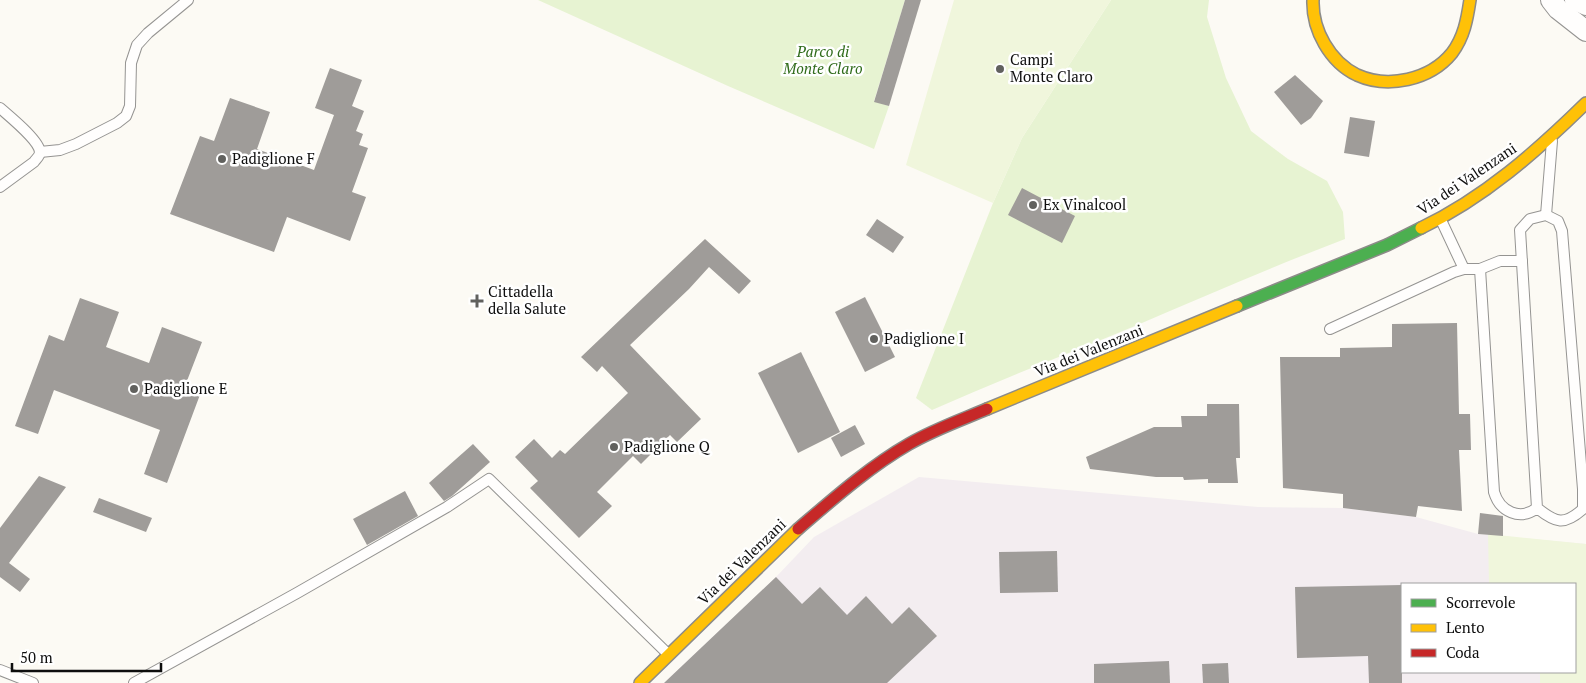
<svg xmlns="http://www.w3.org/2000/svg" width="1586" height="683" font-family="'PT Serif',serif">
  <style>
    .industrial { fill: #f3edf0; fill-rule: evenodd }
    .green { fill: #e7f3d2 }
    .pitch { fill: #f0f6dc }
    .building { fill: #9f9c99 }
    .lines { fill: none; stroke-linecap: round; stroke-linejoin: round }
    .lane-casing { stroke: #959492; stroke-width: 12 }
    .street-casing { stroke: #959492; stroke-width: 22 }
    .fast-casing { stroke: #8c8b88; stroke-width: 14 }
    .slow-casing { stroke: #8c8b88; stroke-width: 14 }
    .jam-casing { stroke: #8c8b88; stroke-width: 14 }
    .lane { stroke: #fffefd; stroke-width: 10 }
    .street { stroke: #fffefd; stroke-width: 20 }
    .fast { stroke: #4caf50; stroke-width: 11 }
    .slow { stroke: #ffc107; stroke-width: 11 }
    .jam { stroke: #c62828; stroke-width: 11 }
    .poi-dot { fill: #61615e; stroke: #fff; stroke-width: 2 }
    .labels { text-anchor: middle; stroke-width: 5; stroke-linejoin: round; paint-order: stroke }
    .park-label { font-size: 15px; font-style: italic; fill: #2f6b1a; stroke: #fff }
    .poi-label { font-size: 15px; fill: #0e0e0e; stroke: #fff; text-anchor: start }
    .street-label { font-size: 15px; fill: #0e0e0e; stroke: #fff }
  </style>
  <rect width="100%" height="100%" fill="#fcfaf4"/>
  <path class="industrial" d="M919 477 1258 507 1343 508 1416 517 1478 534 1586 544V683H664L776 577 814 537ZM1402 584H1575V672H1402Z"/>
  <g class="green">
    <polygon points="538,0 905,0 874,101 889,106 874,149 728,86"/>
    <path d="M1111 0H1209L1207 17 1226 78 1251 131 1288 159 1327 181 1343 212 1345 239C1274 266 1205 296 1135 326 1067 354 999 380 932 410L916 398 993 203 1022 138Z"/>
  </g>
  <g class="pitch">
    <polygon points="954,0 1111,0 1022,138 993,203 906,165"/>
    <polygon points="1488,534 1586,544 1586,683 1540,683 1540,672 1575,672 1575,584 1489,584"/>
  </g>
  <g class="building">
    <polygon points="905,0 921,0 889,106 874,102"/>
    <polygon points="330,68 362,80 352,106 364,111 356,131 363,134 359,145 368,148 352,192 366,197 350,241 287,217 274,252 170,214 200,136 214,141 230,98 270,112 257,149 314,170 334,115 315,108"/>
    <polygon points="1295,75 1323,101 1311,118 1301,125 1274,92"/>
    <polygon points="1350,117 1375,121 1369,157 1344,153"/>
    <polygon points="1022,188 1075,216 1062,243 1008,215"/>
    <polygon points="877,219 904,237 893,253 866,235"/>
    <polygon points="705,239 751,281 739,294 709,267 689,289 630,345 701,419 677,442 670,435 641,464 633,456 597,492 612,506 579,538 530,488 538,481 515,457 534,439 552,458 560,450 565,454 628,393 602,366 597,372 581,357"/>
    <polygon points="865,297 895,357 865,372 835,312"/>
    <polygon points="80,298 119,312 106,347 149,363 162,327 202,342 185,386 201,392 167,483 144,474 160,430 54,390 38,434 15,426 49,335 64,341"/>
    <polygon points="1457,323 1459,414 1470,414 1471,450 1459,450 1462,511 1418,506 1416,517 1343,508 1343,494 1283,488 1280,357 1340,357 1340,348 1392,347 1392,324"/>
    <polygon points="801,352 840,432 798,453 758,373"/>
    <polygon points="1207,404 1239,404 1240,458 1236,458 1238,483 1208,483 1208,479 1184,480 1183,477 1156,477 1090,469 1086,457 1154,427 1182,427 1181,416 1207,416"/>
    <polygon points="855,425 865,444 841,457 831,438"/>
    <polygon points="473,444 490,462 452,496 444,501 429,483"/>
    <polygon points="39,476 66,487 9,563 30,579 20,592 0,577 0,528"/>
    <polygon points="405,491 418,516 367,545 353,519"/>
    <polygon points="99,498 152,518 146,532 93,512"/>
    <polygon points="1480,513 1503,516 1503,536 1478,534"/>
    <polygon points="1057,551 1058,592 1000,593 999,552"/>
    <polygon points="776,577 802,604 820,587 847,615 866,596 892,624 909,607 937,636 887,683 664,683"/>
    <polygon points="1402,585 1402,683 1369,683 1368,656 1297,658 1295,587"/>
    <polygon points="1169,661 1170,683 1094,683 1094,664"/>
    <polygon points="1228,663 1229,683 1203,683 1202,664"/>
  </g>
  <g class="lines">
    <g class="lane-casing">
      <g id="lane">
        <path d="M0 108C9 116 39 140 40 152 40 156 36 159 34 162L0 187"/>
        <polyline points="40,152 60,150 76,144 117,123 126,116 130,106 131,63 137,45 148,33 188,0"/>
        <polyline points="1546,215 1552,141"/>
        <polyline points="1441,220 1464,269"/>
        <path d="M1480 269 1494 492C1500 512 1520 521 1537 508L1520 230 1530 219 1546 215 1558 221 1562 231 1583 489V509C1564 526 1556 523 1537 508"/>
        <polyline points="1330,329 1454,272 1464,269 1480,269 1500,261 1522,261"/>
        <polyline points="0,670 33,683"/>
        <polyline points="134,683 297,593 447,507 489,479 668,654"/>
      </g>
    </g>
    <g class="street-casing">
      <g id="street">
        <polyline points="1551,0 1558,9 1586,31"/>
        <polyline points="1575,0 1586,5"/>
      </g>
    </g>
    <g class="fast-casing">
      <polyline id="fast" points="1237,306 1387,245 1421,228"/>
    </g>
    <g class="slow-casing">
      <g id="slow">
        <path d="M1313 0C1312 30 1330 62 1357 75 1388 89 1430 80 1452 53 1464 37 1467 20 1470 0"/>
        <path d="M1421 228C1484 198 1537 151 1586 103"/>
        <polyline points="987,409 1237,306"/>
        <polyline points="640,683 798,529"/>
      </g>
    </g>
    <g class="jam-casing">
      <path id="jam" d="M798 529C833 499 869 467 909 444 933 430 961 420 987 409"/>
    </g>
    <use href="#lane" class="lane"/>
    <use href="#street" class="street"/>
    <use href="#fast" class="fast"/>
    <use href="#slow" class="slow"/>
    <use href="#jam" class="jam"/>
  </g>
  <g class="poi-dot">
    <circle cx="1000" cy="69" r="5"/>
    <circle cx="222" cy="159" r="5"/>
    <circle cx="1033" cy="205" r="5"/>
    <path d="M474.5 293.5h5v5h5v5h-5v5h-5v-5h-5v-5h5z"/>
    <circle cx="874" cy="339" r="5"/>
    <circle cx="134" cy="389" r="5"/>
    <circle cx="614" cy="447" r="5"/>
  </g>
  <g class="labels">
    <g class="park-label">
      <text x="823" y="57">Parco di<tspan x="823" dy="17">Monte Claro</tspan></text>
    </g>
    <g class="poi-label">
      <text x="1010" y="65">Campi<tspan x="1010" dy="17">Monte Claro</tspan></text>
      <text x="232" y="164">Padiglione F</text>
      <text x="1043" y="210">Ex Vinalcool</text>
      <text x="488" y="297">Cittadella<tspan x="488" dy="17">della Salute</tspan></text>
      <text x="884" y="344">Padiglione I</text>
      <text x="144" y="394">Padiglione E</text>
      <text x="624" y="452">Padiglione Q</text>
    </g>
    <g class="street-label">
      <text transform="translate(1467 179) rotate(-34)" y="5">Via dei Valenzani</text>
      <text transform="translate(1089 351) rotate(-22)" y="5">Via dei Valenzani</text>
      <text transform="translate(742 562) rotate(-44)" y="5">Via dei Valenzani</text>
    </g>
  </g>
  <rect x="1401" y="583" width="175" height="90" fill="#ffffff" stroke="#9f9f9f"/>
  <rect x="1411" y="599" width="25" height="8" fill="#4caf50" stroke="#9f9f9f"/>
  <text x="1446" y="608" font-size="15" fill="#0e0e0e">Scorrevole</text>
  <rect x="1411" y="624" width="25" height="8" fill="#ffc107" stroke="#9f9f9f"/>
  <text x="1446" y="633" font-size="15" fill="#0e0e0e">Lento</text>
  <rect x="1411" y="649" width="25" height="8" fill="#c62828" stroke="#9f9f9f"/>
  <text x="1446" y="658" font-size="15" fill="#0e0e0e">Coda</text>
  <path d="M12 663v8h149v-8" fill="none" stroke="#0e0e0e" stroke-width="2.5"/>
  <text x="20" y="663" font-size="15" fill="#0e0e0e" stroke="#ffffff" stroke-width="4" paint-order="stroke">50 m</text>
</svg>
